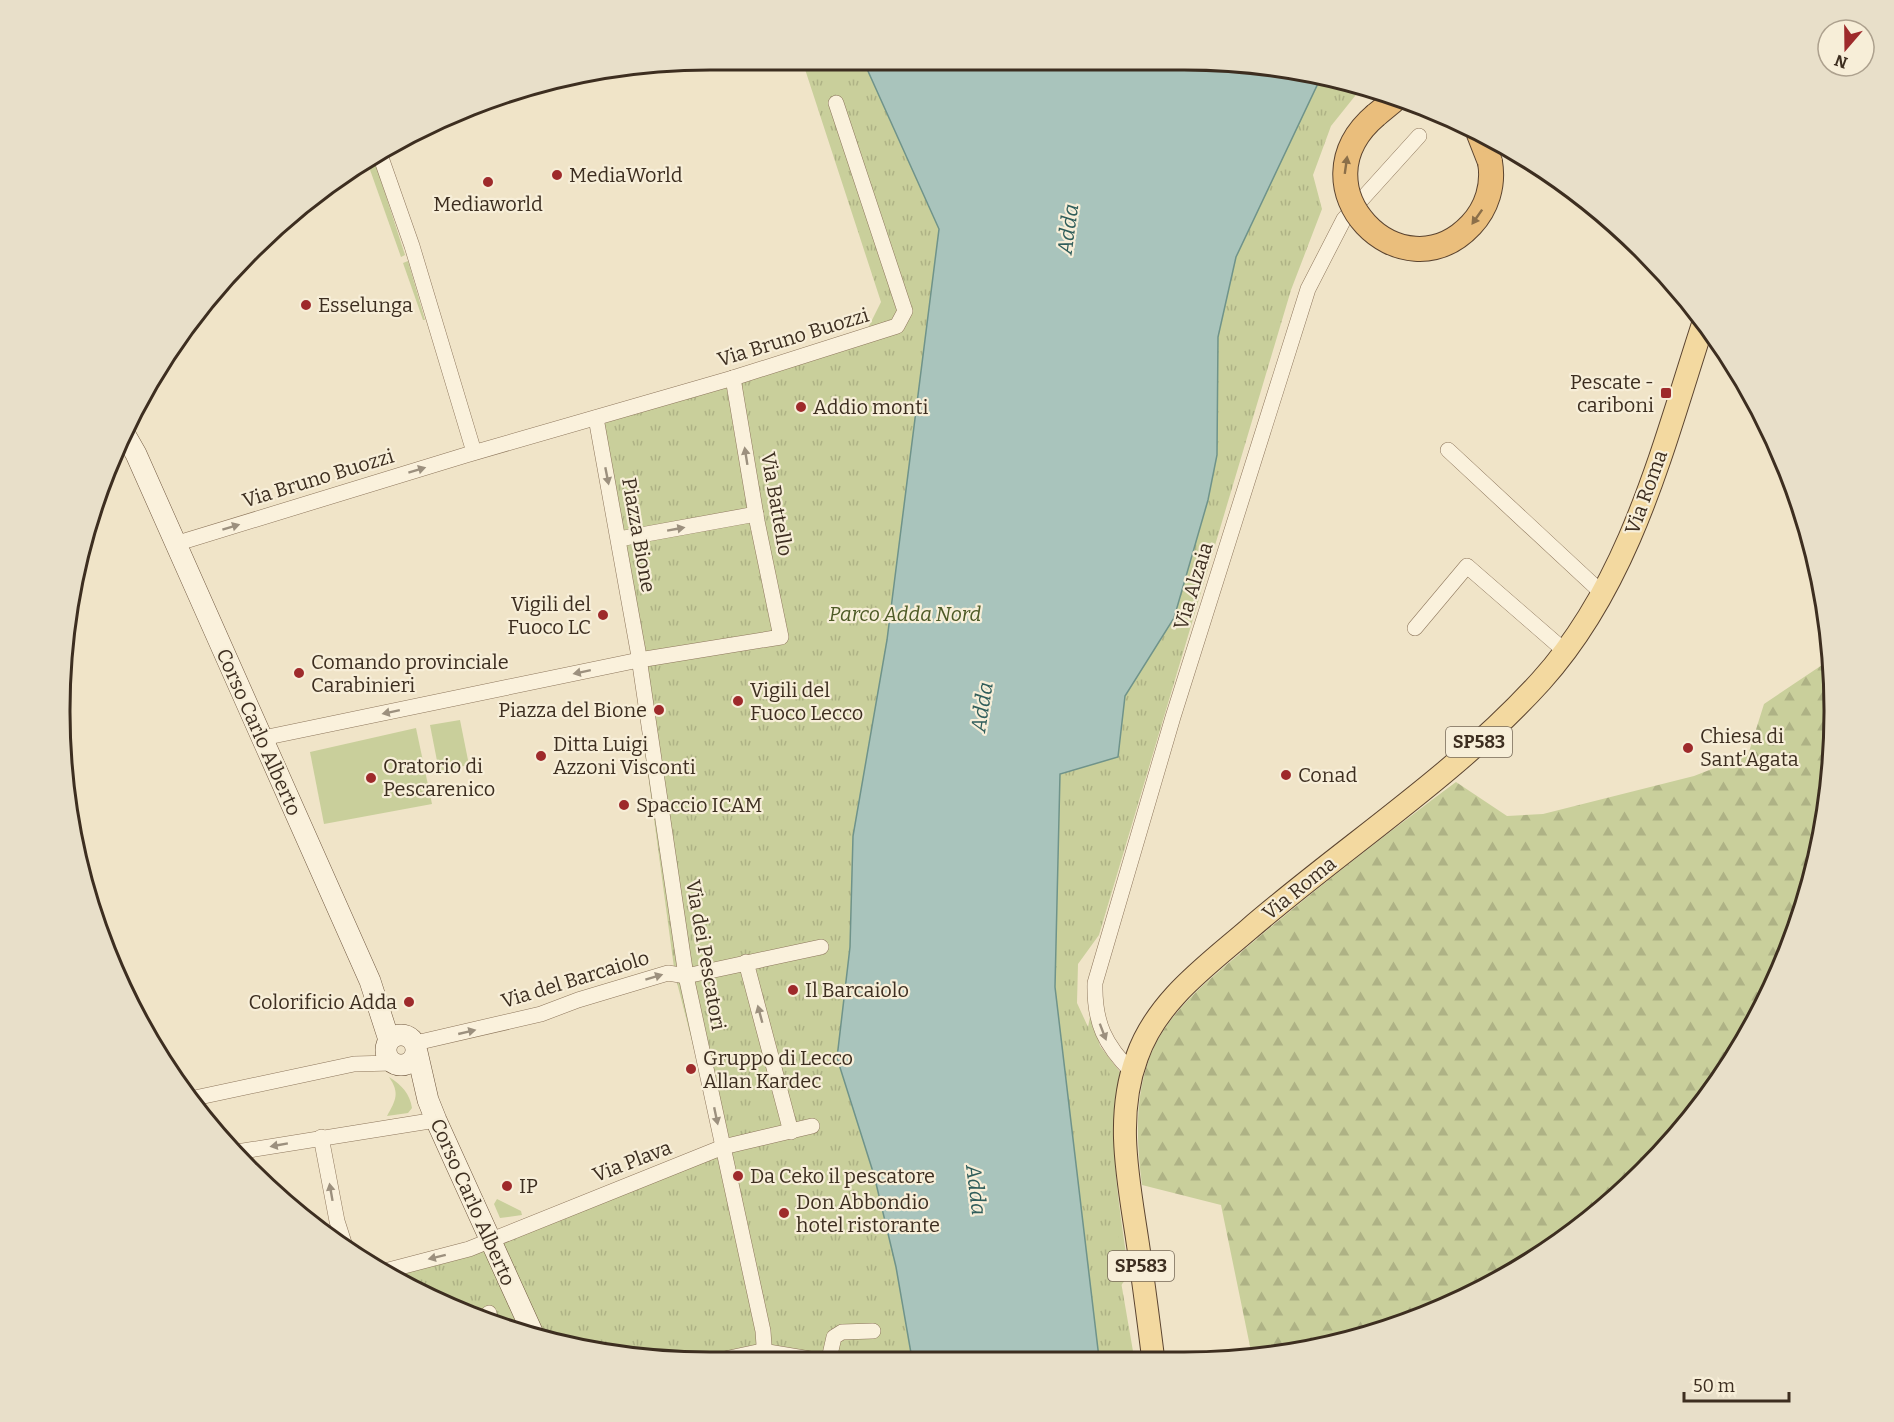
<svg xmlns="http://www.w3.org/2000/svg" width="1894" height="1422" font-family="Bitter,serif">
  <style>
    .grass { fill: #c9cf9b }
    .forest { fill: url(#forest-firs) }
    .park { fill: url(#park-tufts) }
    .water { fill: #a9c4bc; stroke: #6f938a; stroke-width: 1.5 }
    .pier { fill: #f0e4c8 }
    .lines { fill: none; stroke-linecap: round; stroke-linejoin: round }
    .minor-casing { stroke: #8d765c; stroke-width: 16 }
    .secondary-casing { stroke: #6f573f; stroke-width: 22 }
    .primary-casing { stroke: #5b4430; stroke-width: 24 }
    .trunk-casing { stroke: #5b4430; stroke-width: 26 }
    .minor { stroke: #faf1dc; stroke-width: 15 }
    .secondary { stroke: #faf1dc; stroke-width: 21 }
    .primary { stroke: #f3d9a0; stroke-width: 22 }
    .trunk { stroke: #eabe7c; stroke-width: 24 }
    .trunk-bridge-casing { stroke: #5b4430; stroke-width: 26; stroke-linecap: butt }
    .trunk-bridge { stroke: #eabe7c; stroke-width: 24 }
    .oneway { fill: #8b6f49 }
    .oneway2 { fill: #9c907e }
    .poi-dot { fill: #9e2a2b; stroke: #f7eed8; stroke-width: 2 }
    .labels { text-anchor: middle; stroke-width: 4.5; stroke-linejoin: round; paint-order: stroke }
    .shield { fill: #f7eed8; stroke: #756857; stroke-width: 1.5 }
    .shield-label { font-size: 18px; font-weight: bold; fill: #3d2e20 }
    .poi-label { font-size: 20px; fill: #3d2e20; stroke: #f7eed8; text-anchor: start }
    .street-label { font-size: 20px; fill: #3d2e20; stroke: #f7eed8 }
    .park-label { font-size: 20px; font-style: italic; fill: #4d5a26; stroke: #f7eed8 }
    .water-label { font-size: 21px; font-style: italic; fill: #2f5d5a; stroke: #f7eed8 }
    .rim { fill: none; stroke: #3d2e20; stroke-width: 3 }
  </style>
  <defs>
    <pattern id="forest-firs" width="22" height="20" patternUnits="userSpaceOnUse" patternTransform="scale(1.5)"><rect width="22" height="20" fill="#c9cf9b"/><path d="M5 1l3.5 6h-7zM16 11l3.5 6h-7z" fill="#aeb285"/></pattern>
    <pattern id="park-tufts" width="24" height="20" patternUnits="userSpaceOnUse" patternTransform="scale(1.5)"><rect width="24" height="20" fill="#c9cf9b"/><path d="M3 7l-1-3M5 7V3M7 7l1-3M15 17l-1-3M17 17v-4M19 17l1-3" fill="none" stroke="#aeb285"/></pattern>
  </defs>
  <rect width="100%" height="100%" fill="#f0e4c8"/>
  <g class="grass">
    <polygon points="376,165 405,255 401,257 369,167"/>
    <polygon points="408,261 425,320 423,320 403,263"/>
    <polygon points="460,720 469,765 439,771 430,725"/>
    <polygon points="416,728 432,804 324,824 310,752"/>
    <path d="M1091 1012 1100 1046 1120 1072C1106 1141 1120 1207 1129 1275L1109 1301 1087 1032Z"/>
    <path d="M389 1077C402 1085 410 1094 412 1108L408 1113 387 1116C396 1100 400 1093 389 1077Z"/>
    <polygon points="497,1199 521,1211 522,1215 500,1218 494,1204"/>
  </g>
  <path class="forest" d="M1831 659 1828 796 1799 921 1747 1037 1672 1140 1579 1228 1432 1313 1268 1356H1252L1221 1205 1142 1185C1136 1139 1134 1091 1154 1047 1174 1006 1213 977 1246 948 1314 890 1385 835 1456 782L1507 816 1543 814 1694 776 1748 755 1764 704Z"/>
  <polygon class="park" points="802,60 1225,61 1363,86 1331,126 1313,175 1322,209 1291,290 1099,935 1078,964 1077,1003 1111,1077 1120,1276 1134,1357 668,1361 542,1340 386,1275 719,1146 675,975 600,418 865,334 881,302"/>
  <polygon class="water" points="863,60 1225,61 1321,77 1236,257 1218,337 1217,455 1208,500 1174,618 1125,696 1118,757 1060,774 1055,987 1099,1358 912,1359 896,1267 874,1175 837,1058 850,947 853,836 887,640 939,229"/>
  <polygon class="pier" points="1209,61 1225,61 1324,78 1321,85 1264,71"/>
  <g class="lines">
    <g class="minor-casing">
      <g id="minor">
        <polyline points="379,152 412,246 474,452"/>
        <polyline points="596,418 638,651 686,976 763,1331 765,1360"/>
        <polyline points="1448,450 1603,594"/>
        <polyline points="619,539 756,514"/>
        <polyline points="175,544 466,455 733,378 897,326 905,311 836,103"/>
        <polyline points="1415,628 1467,566 1566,652"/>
        <polyline points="263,738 639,660 781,637 757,521 733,378"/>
        <polyline points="746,962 791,1132"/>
        <polyline points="417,1052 420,1042 541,1014 578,1000 668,973 686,976 821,947"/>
        <path d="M1132 1072C1105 1045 1094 1023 1095 983L1173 717 1308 289 1344 219 1419 136"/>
        <polyline points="190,1099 354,1064 392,1063"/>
        <polyline points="321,1137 337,1221 345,1246"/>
        <polyline points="237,1152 436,1120"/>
        <polyline points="381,1272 469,1249 723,1147 812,1126"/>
        <polyline points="489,1313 490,1318"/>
        <polyline points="829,1359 834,1337 842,1332 873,1331"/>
        <polyline points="720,1360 762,1351 816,1360"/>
      </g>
    </g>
    <g class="secondary-casing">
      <g id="secondary">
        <polyline points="124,433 136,454 370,981 389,1040"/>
        <circle cx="401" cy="1050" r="15"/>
        <polyline points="417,1052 428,1100 436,1120 534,1336"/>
      </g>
    </g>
    <g class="primary-casing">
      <path id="primary" d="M1153 1357C1148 1317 1143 1278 1137 1238 1128 1178 1115 1116 1137 1057 1156 1002 1205 967 1248 930 1344 847 1455 776 1541 681 1631 581 1663 446 1704 321"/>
    </g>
    <g class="trunk-casing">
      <g id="trunk">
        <polyline points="1376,115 1393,101"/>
        <polyline points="1479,134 1490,162"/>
      </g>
    </g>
    <use href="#minor" class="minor"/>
    <use href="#secondary" class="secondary"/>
    <use href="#primary" class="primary"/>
    <use href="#trunk" class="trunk"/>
    <g class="trunk-bridge-casing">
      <path id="trunk-bridge" d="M1376 115C1291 187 1402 298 1471 225 1487 208 1494 185 1490 162"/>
    </g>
    <use href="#trunk-bridge" class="trunk-bridge"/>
  </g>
  <defs><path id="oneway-solid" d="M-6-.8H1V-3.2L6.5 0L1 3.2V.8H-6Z" transform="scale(1.5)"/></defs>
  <g class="oneway">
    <use href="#oneway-solid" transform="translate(1346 165) rotate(-82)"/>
    <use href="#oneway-solid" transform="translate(1477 217) rotate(125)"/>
  </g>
  <g class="oneway2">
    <use href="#oneway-solid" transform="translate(746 456) rotate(-99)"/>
    <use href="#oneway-solid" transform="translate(417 470) rotate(-17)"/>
    <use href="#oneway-solid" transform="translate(607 476) rotate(79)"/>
    <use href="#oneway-solid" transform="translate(231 527) rotate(-17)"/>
    <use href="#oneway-solid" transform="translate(676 529) rotate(-10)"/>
    <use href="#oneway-solid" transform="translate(582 672) rotate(168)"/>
    <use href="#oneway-solid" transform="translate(391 712) rotate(168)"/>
    <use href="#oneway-solid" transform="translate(654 977) rotate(-17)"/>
    <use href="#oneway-solid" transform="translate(760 1014) rotate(-105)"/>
    <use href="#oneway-solid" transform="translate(467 1032) rotate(-13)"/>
    <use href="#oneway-solid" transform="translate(1103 1032) rotate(69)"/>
    <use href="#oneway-solid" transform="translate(716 1116) rotate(78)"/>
    <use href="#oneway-solid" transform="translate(279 1145) rotate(170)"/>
    <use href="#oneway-solid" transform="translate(331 1192) rotate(-100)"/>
    <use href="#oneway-solid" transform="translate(437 1257) rotate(166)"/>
  </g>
  <g class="poi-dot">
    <circle cx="557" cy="175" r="6"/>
    <circle cx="488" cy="182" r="6"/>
    <circle cx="306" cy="305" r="6"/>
    <rect x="1660" y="387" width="12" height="12" rx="3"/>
    <circle cx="801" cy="407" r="6"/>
    <circle cx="603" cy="615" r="6"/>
    <circle cx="299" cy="673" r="6"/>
    <circle cx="738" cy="701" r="6"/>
    <circle cx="659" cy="710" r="6"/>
    <circle cx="1688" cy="748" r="6"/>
    <circle cx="541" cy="756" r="6"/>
    <circle cx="1286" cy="775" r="6"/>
    <circle cx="371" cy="778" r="6"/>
    <circle cx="624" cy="805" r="6"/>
    <circle cx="793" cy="990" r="6"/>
    <circle cx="409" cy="1002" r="6"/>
    <circle cx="691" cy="1069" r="6"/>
    <circle cx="738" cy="1176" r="6"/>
    <circle cx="507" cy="1186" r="6"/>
    <circle cx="784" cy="1213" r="6"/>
  </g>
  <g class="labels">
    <g class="shield">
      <rect x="1446" y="727" width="66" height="30" rx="4.5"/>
      <rect x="1108" y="1251" width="66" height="30" rx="4.5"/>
    </g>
    <g class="shield-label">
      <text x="1479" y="748">SP583</text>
      <text x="1141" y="1272">SP583</text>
    </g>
    <g class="poi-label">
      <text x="569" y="182">MediaWorld</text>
      <text x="488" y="211" text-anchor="middle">Mediaworld</text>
      <text x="318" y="312">Esselunga</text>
      <text x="1654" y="389" text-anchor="end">Pescate -<tspan x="1654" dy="23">cariboni</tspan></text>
      <text x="813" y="414">Addio monti</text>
      <text x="591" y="611" text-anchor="end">Vigili del<tspan x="591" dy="23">Fuoco LC</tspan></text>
      <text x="311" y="669">Comando provinciale<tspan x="311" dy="23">Carabinieri</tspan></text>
      <text x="750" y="697">Vigili del<tspan x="750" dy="23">Fuoco Lecco</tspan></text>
      <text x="647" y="717" text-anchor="end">Piazza del Bione</text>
      <text x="1700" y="743">Chiesa di<tspan x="1700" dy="23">Sant'Agata</tspan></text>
      <text x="553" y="751">Ditta Luigi<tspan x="553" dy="23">Azzoni Visconti</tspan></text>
      <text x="383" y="773">Oratorio di<tspan x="383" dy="23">Pescarenico</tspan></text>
      <text x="1298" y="782">Conad</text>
      <text x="636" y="812">Spaccio ICAM</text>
      <text x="805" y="997">Il Barcaiolo</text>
      <text x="397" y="1009" text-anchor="end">Colorificio Adda</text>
      <text x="703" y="1065">Gruppo di Lecco<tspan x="703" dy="23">Allan Kardec</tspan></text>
      <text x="750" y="1183">Da Ceko il pescatore</text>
      <text x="519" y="1193">IP</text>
      <text x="796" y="1209">Don Abbondio<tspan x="796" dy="23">hotel ristorante</tspan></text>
    </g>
    <g class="street-label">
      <text transform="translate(793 337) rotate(-17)" y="7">Via Bruno Buozzi</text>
      <text transform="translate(318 478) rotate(-17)" y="7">Via Bruno Buozzi</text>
      <text transform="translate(1646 492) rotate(-70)" y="7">Via Roma</text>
      <text transform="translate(777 504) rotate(80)" y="7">Via Battello</text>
      <text transform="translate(639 535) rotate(80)" y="7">Piazza Bione</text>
      <text transform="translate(1193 586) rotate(-73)" y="7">Via Alzaia</text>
      <text transform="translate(259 732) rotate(66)" y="7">Corso Carlo Alberto</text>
      <text transform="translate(1299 888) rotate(-39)" y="7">Via Roma</text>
      <text transform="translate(706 955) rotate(80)" y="7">Via dei Pescatori</text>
      <text transform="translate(575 979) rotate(-17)" y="7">Via del Barcaiolo</text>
      <text transform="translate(632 1161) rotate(-21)" y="7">Via Plava</text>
      <text transform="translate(473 1202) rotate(66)" y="7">Corso Carlo Alberto</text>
    </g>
    <g class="park-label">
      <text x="905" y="621">Parco Adda Nord</text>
    </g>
    <g class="water-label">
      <text transform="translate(1068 229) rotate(-82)" y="7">Adda</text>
      <text transform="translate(982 707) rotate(-81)" y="7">Adda</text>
      <text transform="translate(976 1190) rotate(83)" y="7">Adda</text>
    </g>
  </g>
  <path d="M0 0H1894V1422H0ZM710 70H1184A640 640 0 0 1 1824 710V712A640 640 0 0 1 1184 1352H710A640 640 0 0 1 70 712V710A640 640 0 0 1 710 70Z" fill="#e8dfc9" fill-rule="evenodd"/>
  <path class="rim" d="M710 70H1184A640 640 0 0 1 1824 710V712A640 640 0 0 1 1184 1352H710A640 640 0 0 1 70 712V710A640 640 0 0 1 710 70Z"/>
  <g transform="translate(1846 48) rotate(200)"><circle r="28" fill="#f7eed8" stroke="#ada18e" stroke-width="1.5"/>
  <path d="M0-4.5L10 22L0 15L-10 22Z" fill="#9e2a2b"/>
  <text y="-9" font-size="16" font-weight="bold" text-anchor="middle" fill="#3d2e20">N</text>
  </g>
  <path d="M1684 1392v9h105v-9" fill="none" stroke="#3d2e20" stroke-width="3"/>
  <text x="1693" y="1392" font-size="18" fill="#3d2e20" stroke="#f7eed8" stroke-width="4.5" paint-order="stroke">50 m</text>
</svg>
